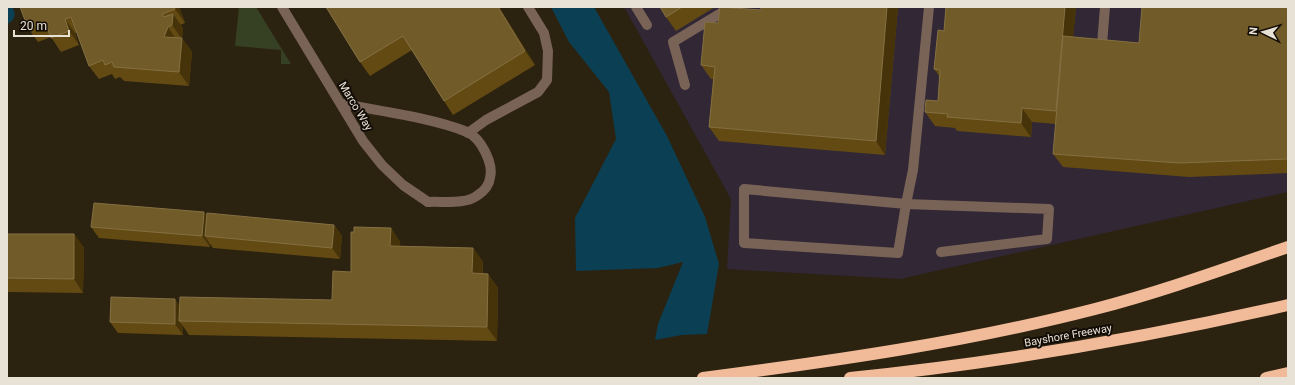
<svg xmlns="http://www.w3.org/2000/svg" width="1295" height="385" font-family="Roboto,sans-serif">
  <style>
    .industrial { fill: #312735 }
    .green { fill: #364023 }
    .water { fill: #0b3f53 }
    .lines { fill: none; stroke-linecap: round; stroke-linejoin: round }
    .lane { stroke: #796356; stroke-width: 10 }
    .street { stroke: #796356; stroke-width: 10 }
    .highway { stroke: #f1ba99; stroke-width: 12 }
    .wall { fill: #634a13 }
    .shaded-wall { fill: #473309 }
    .building { fill: #715b28; stroke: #847043 }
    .labels { text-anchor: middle; stroke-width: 4; stroke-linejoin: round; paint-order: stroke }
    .street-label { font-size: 11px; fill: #e8e1d6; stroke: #110c05 }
  </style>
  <rect width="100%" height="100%" fill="#2c2210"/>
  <polygon class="industrial" points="624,7 1288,7 1288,192 900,279 727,269 731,199"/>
  <polygon class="green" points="239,7 256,7 291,64 281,64 281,50 235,46"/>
  <g class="water">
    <path d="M7 7H12C17 14 15 21 7 24Z"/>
    <polygon points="551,7 594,7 667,136 705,217 719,264 707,334 682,335 655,340 658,324 683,262 658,268 576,271 575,218 616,139 609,92 569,42"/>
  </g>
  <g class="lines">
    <g class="lane">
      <polyline points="636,7 647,25"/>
      <polyline points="929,7 913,170 906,204 744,189 744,243 898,253 906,204 1049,209 1047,239 941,252"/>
      <polyline points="1102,44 1105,7"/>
      <polyline points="685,85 673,42 731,7"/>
      <path d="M343 104C380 111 432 118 467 132 481 138 494 164 490 178 489 186 484 191 478 195 466 205 443 201 428 202"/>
      <polyline points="468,133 486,120 538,92 547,80 548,51 544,33 528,7"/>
    </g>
    <polyline class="street" points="282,7 363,141 382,165 403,185 428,202"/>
    <g class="highway">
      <path d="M703 378C834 361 967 342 1095 309 1161 292 1224 269 1288 247"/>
      <path d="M850 378C998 363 1143 338 1288 305"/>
      <polyline points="1266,378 1288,373"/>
    </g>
  </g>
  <g class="wall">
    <polygon points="20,7 179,7 185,23 180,25 183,28 182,38 192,52 189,86 124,81 120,77 115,79 112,74 99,79 89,66 77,32 75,33 79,45 61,52 51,37 38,42 28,28"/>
    <polygon points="326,7 499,7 535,65 453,115 444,101 412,50 370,76 360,62"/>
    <polygon points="660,7 715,7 676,31 666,17"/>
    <polygon points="761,7 898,7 885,155 719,141 709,127 713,79 711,79 701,65 718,23 761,10"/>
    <polygon points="946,7 1076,7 1073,37 1139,43 1288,7 1288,173 1189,177 1063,167 1053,154 1056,124 1032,122 1031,137 957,131 955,128 935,126 925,112 938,101 940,77 934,69 944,31"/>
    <polygon points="204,212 207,216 334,225 342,236 340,259 213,248 210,244 210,247 99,238 91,227"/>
    <polygon points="391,228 400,242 400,246 473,248 483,262 483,273 488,274 498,288 497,341 189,335 183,326 183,335 118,333 110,322 180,305 332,300 351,272 354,232"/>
    <polygon points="7,234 74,234 84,248 83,293 7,292"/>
  </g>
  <g class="shaded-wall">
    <polygon points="174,7 179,7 185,23 175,9"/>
    <polygon points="498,7 499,7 535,65 525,51"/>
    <polygon points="887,7 898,7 885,155 876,141"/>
    <polygon points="1065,7 1076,7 1065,125 1056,111"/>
    <polygon points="173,14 183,28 182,39 172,25"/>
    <polygon points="65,19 75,33 79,45 69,31"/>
    <polygon points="168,27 177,41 164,37"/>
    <polygon points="182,38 192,52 189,86 179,72"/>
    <polygon points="1022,108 1032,122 1031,137 1021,123"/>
    <polygon points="204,212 212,224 205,236 210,244 210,247 202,236"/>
    <polygon points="334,225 342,236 340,259 332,248"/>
    <polygon points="391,228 400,242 400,260 390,246"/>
    <polygon points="74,234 84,248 83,293 74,279"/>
    <polygon points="473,248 483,262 482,287 472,273"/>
    <polygon points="488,274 498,288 497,341 487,327"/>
    <polygon points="175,299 183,310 179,321 183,326 183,335 175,324"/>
  </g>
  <g class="building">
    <polygon points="20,7 174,7 175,9 162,14 164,17 173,14 172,25 168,27 164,37 182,38 179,72 114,67 112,62 105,65 103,60 89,66 71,17 65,19 69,31 51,38 45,22 28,28"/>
    <polygon points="326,7 498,7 525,51 444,101 403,36 360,62"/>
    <polygon points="660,7 682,7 666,17"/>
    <polygon points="720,7 761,10 761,7 887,7 876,141 709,127 715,67 701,65 705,22 718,23"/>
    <polygon points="946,7 1065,7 1056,111 1022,108 1021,123 947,117 948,114 925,112 926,100 938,101 940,70 934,69 938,30 944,31"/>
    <polygon points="1142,7 1288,7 1288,159 1179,163 1053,154 1063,36 1139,43"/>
    <polygon points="94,203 204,212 202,236 91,227"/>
    <polygon points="207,213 334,225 332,248 205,236"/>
    <polygon points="354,227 391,228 390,246 473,248 472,273 488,274 487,327 179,321 180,297 332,300 333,271 351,272 351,232 354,232"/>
    <polygon points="7,234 74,234 74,279 7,278"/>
    <polygon points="111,297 175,299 175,324 110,322"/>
  </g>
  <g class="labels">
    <g class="street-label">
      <text transform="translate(356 106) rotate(59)" y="4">Marco Way</text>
      <text transform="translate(1068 335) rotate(-10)" y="4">Bayshore Freeway</text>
    </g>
  </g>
  <rect width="1295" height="385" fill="none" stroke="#e8e1d6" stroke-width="16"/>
  <g transform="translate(1263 32) rotate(275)" stroke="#110c05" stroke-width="3" paint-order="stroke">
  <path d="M0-3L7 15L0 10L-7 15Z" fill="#e8e1d6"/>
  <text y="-6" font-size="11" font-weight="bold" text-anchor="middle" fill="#e8e1d6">N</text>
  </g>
  <path d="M14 30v6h55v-6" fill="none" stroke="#e8e1d6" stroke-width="2"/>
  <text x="20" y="30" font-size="12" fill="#e8e1d6" stroke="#110c05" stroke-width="3" paint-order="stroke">20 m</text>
</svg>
